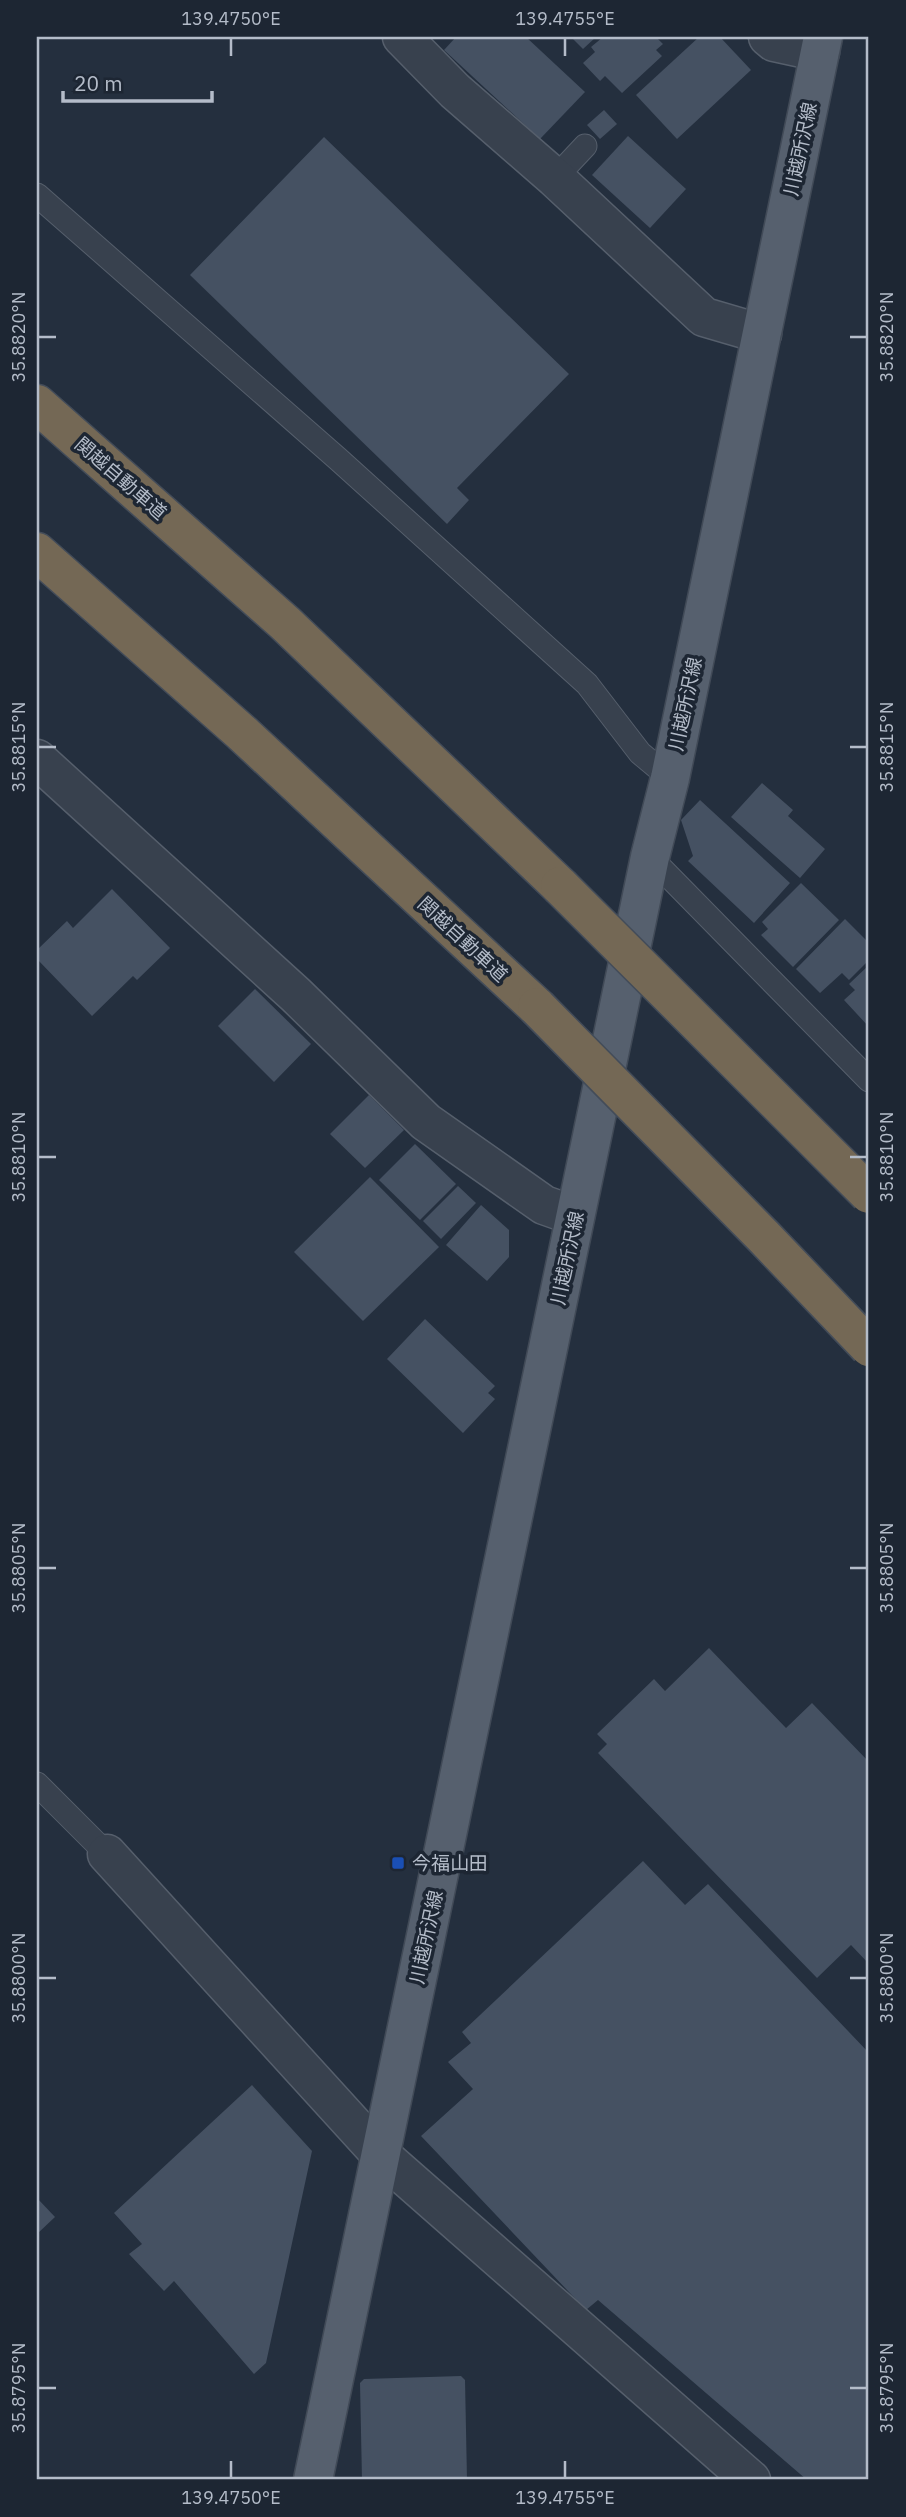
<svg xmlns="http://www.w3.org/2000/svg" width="906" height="2517" font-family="'IBM Plex Sans','Noto Sans JP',sans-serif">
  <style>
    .building { fill: #455162 }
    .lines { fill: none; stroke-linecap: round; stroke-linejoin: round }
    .lane-casing { stroke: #565f6c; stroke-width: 25 }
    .street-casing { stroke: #565f6c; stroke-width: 41 }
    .primary-casing { stroke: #414a57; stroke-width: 41 }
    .highway-casing { stroke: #434c59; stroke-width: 41 }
    .lane { stroke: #38414e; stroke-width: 23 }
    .street { stroke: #38414e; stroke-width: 38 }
    .primary { stroke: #56606e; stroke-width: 38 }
    .highway { stroke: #746855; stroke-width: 38 }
    .highway-bridge-casing { stroke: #434c59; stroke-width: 41; stroke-linecap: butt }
    .highway-bridge { stroke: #746855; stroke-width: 38 }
    .ticks { fill: none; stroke: #b4bcc9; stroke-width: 2.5 }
    .transit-dot { fill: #1a4fb4; stroke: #1d2633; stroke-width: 2.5 }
    .labels { text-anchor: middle; stroke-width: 7; stroke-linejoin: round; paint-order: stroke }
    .street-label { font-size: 19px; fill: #b4bcc9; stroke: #1d2633 }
    .poi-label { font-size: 19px; fill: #b4bcc9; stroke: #1d2633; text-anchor: start }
    .neatline { fill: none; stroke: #b4bcc9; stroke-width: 2.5 }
    .ticks-label { font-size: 18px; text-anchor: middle; fill: #b4bcc9 }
  </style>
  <rect width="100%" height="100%" fill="#242f3e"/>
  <g class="building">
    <polygon points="456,37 526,37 585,92 540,139 444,50"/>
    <polygon points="571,37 596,37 583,49"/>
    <polygon points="603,37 656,37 663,44 656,50 662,56 622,93 605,76 600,81 583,63 595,52 591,47"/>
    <polygon points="699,37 720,37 751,70 677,139 636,95"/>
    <polygon points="604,110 617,124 600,139 587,125"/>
    <polygon points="628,136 686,189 650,228 592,175"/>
    <polygon points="324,137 569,374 457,488 469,500 447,524 190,275"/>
    <polygon points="762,783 793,810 788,816 825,849 800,878 731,817"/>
    <polygon points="700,800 790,883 754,923 688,861 693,856 681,820"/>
    <polygon points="801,883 839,920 793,967 761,935 768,929 762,922"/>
    <polygon points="112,889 170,948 137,980 133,976 92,1016 37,959 37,950 67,921 73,928"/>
    <polygon points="845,919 869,943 869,960 849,980 842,973 820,993 796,969"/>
    <polygon points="869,965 869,1027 844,1000 855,990 849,984"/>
    <polygon points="255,989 311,1044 274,1082 218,1026"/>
    <polygon points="369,1095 404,1130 365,1168 330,1134"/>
    <polygon points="415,1144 456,1184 420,1220 379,1180"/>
    <polygon points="370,1177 439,1247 363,1321 294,1252"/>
    <polygon points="458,1186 476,1203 441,1239 423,1221"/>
    <polygon points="481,1205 509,1230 509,1257 487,1281 446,1245"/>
    <polygon points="425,1319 495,1386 488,1393 495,1399 463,1433 387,1359"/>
    <polygon points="709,1648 786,1728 812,1703 869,1762 869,1964 851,1945 817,1978 598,1753 607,1744 597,1734 654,1679 665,1691"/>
    <polygon points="643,1861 685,1905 708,1884 869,2053 869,2480 807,2480 598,2300 586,2310 421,2136 473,2089 448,2062 471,2043 462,2032"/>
    <polygon points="252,2085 312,2151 266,2363 254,2374 174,2281 164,2291 129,2254 142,2244 114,2213"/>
    <polygon points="37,2198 55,2217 37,2234"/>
    <polygon points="461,2376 465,2380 467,2480 362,2480 360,2383 364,2379"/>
  </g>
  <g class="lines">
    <g class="lane-casing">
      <g id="lane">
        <polyline points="555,178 585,146"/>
        <polyline points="37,195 338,459 587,684 640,753 670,778"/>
        <polyline points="650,857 869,1080"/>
        <polyline points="37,1784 107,1854"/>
      </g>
    </g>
    <g class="street-casing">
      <g id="street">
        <polyline points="402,37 455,91 555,178 704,317 762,334"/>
        <polyline points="768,37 774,42 820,52"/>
        <polyline points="37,759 296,995 426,1122 544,1205 575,1216"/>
        <polyline points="107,1854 381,2155 751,2480"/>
      </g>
    </g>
    <g class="primary-casing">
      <polyline id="primary" points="313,2480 650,857 670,778 823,37"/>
    </g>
    <g class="highway-casing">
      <g id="highway">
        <polyline points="37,404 285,623 560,886"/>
        <polyline points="37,552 242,733 537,1007"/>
      </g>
    </g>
    <use href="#lane" class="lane"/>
    <use href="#street" class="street"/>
    <use href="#primary" class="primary"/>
    <use href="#highway" class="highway"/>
    <g class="highway-bridge-casing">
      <g id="highway-bridge">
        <polyline points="560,886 869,1194"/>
        <polyline points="537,1007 764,1237 869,1347"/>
      </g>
    </g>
    <use href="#highway-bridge" class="highway-bridge"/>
  </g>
  <path class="ticks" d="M231 38V56M565 38V56M38 337H56M850 337H867M38 747H56M850 747H867M38 1157H56M850 1157H867M38 1568H56M850 1568H867M38 1978H56M850 1978H867M38 2388H56M850 2388H867M231 2461V2478M565 2461V2478"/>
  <rect class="transit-dot" x="391" y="1856" width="14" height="14" rx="3.5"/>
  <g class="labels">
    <g class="street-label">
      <text transform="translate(800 149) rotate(-78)" y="7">川越所沢線</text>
      <text transform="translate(121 478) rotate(41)" y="7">関越自動車道</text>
      <text transform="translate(685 704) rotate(-78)" y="7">川越所沢線</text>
      <text transform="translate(463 939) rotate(43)" y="7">関越自動車道</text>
      <text transform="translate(567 1258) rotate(-78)" y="7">川越所沢線</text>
      <text transform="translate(426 1937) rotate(-78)" y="7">川越所沢線</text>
    </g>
    <g class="poi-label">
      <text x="412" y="1870">今福山田</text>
    </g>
  </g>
  <rect width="906" height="2517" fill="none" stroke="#1d2633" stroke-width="77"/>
  <path d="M63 91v10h149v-10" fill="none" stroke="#b4bcc9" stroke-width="3.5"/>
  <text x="74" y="91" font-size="21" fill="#b4bcc9" stroke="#1d2633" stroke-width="5" paint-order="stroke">20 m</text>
  <rect x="38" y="38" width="829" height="2440" class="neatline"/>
  <g class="ticks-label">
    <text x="231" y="25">139.4750°E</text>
    <text x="565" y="25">139.4755°E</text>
    <text transform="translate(19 337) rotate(-90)" y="6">35.8820°N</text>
    <text transform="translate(887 337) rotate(-90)" y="6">35.8820°N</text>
    <text transform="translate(19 747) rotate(-90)" y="6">35.8815°N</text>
    <text transform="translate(887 747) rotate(-90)" y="6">35.8815°N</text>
    <text transform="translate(19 1157) rotate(-90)" y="6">35.8810°N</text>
    <text transform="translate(887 1157) rotate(-90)" y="6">35.8810°N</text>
    <text transform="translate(19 1568) rotate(-90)" y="6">35.8805°N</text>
    <text transform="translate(887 1568) rotate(-90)" y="6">35.8805°N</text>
    <text transform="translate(19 1978) rotate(-90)" y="6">35.8800°N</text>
    <text transform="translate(887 1978) rotate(-90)" y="6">35.8800°N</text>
    <text transform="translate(19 2388) rotate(-90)" y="6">35.8795°N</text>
    <text transform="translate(887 2388) rotate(-90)" y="6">35.8795°N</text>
    <text x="231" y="2504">139.4750°E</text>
    <text x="565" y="2504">139.4755°E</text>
  </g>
</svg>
